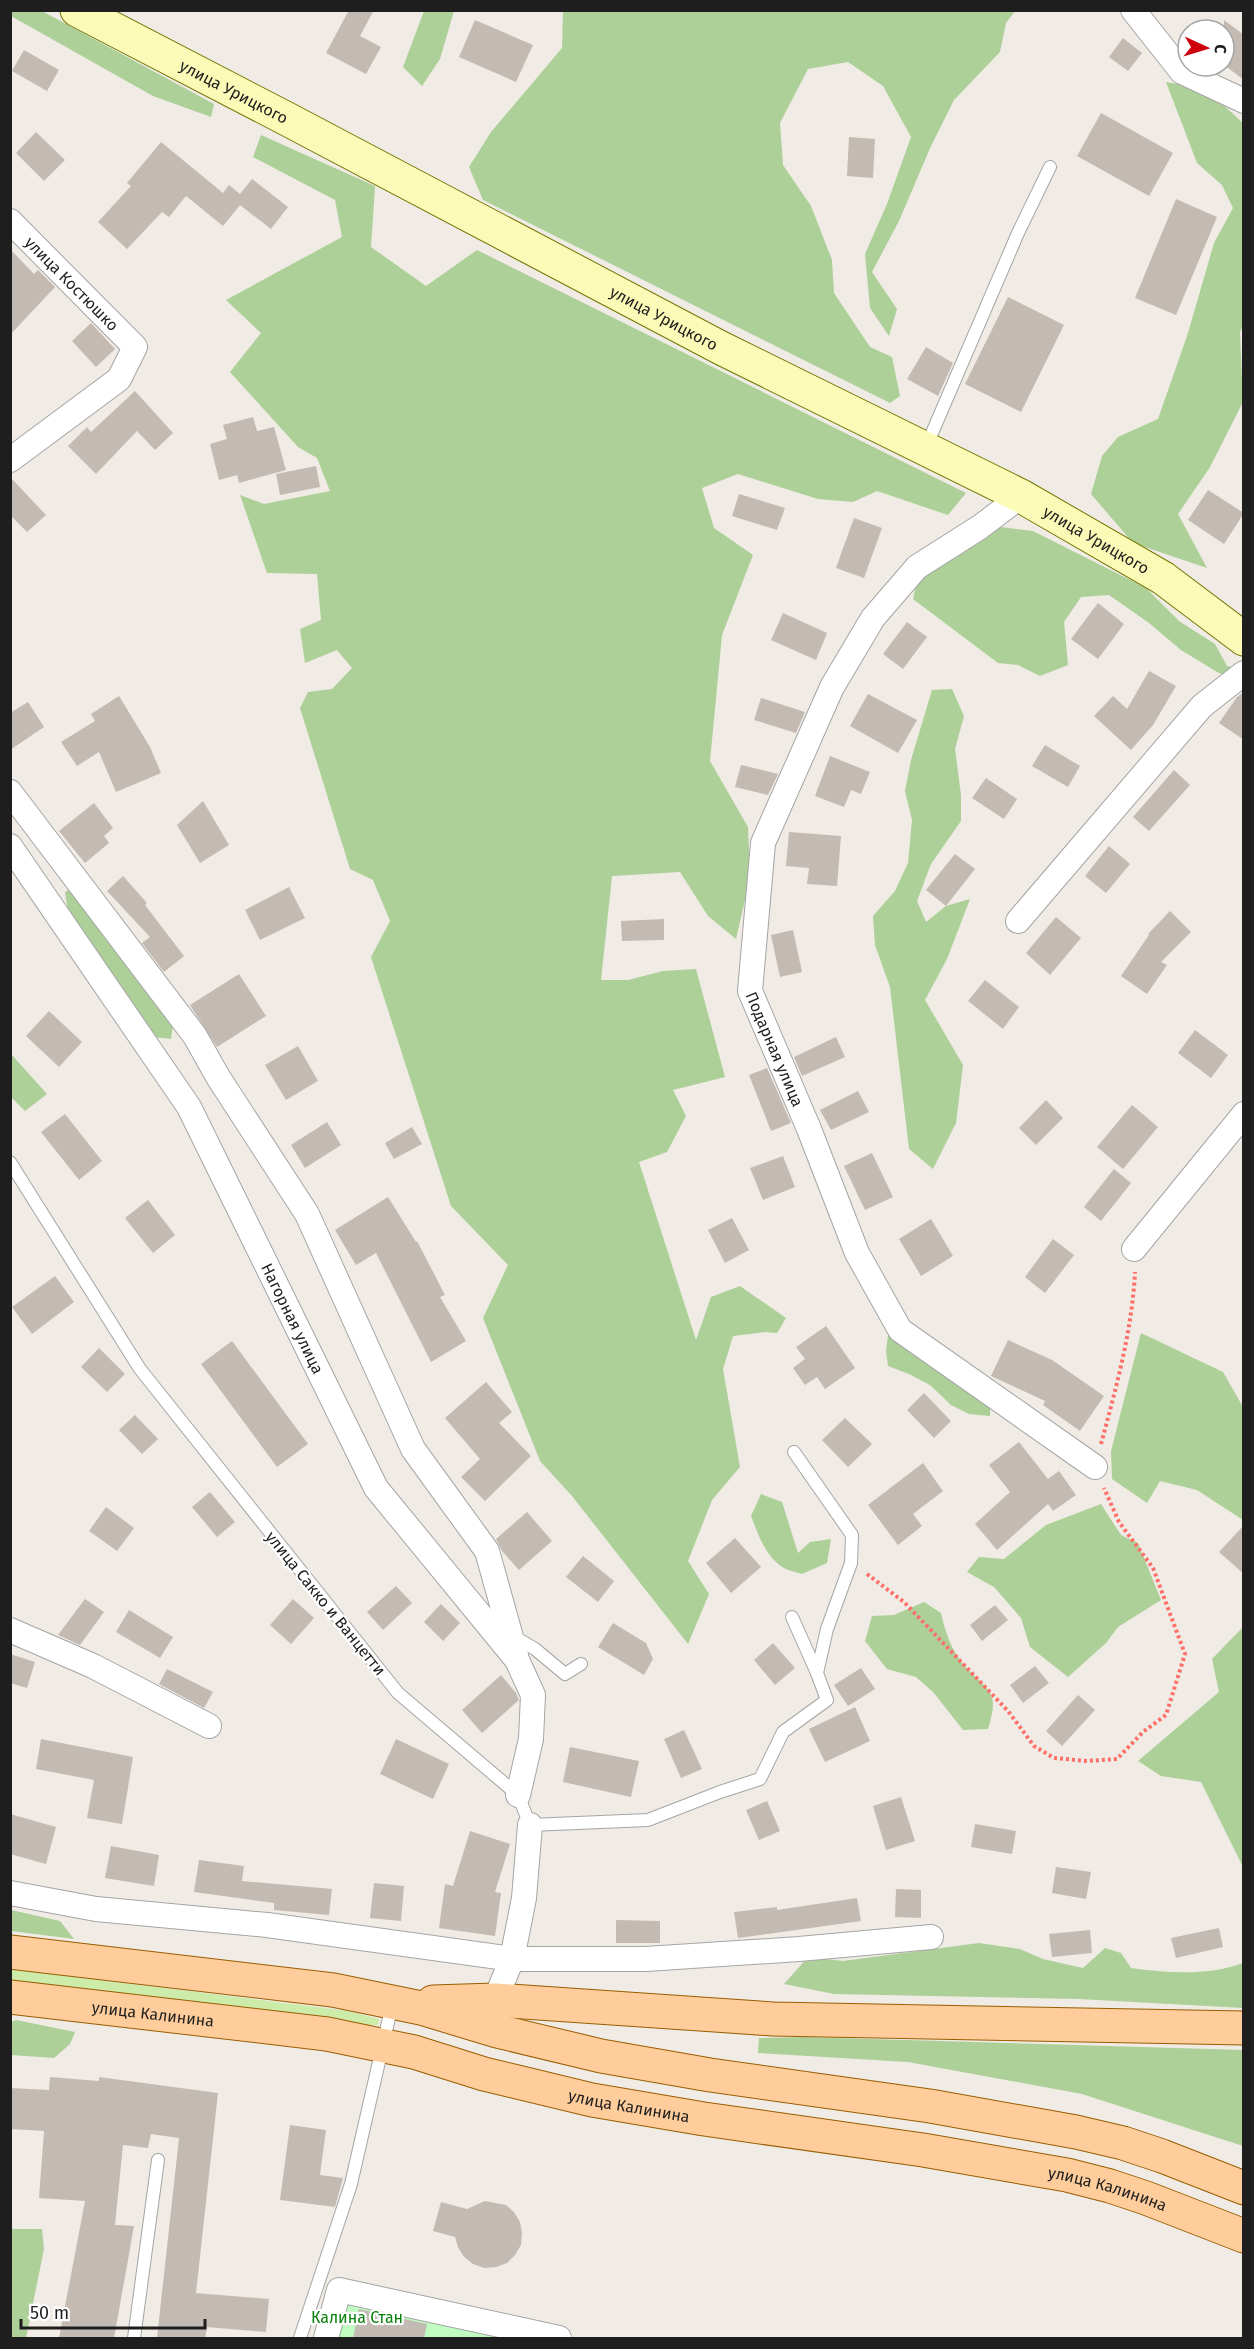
<svg xmlns="http://www.w3.org/2000/svg" width="1254" height="2349" font-family="'Fira Sans',sans-serif">
  <style>
    .grass { fill: #cdeba9 }
    .forest { fill: #acd098 }
    .park { fill: #c0fbc2 }
    .building { fill: #c4bab4 }
    .lines { fill: none; stroke-linecap: round; stroke-linejoin: round }
    .lane-casing { stroke: #a5a5a5; stroke-width: 14 }
    .street-casing { stroke: #a5a5a5; stroke-width: 26 }
    .secondary-casing { stroke: #737803; stroke-width: 35 }
    .primary-casing { stroke: #995d00; stroke-width: 35 }
    .path { stroke: #fd6f68; stroke-width: 4; stroke-dasharray: 3 3; stroke-linecap: butt }
    .lane { stroke: #fff; stroke-width: 12 }
    .street { stroke: #fff; stroke-width: 24 }
    .secondary { stroke: #fbfab7; stroke-width: 33 }
    .primary { stroke: #fecd9b; stroke-width: 33 }
    .labels { text-anchor: middle; stroke-width: 4.5; stroke-linejoin: round; paint-order: stroke }
    .street-label { font-size: 16px; fill: #1e1e1e; stroke: #fff }
    .park-label { font-size: 16px; fill: #09800c; stroke: #fff }
  </style>
  <rect width="100%" height="100%" fill="#f0ebe4"/>
  <polygon class="grass" points="11,1969 348,2011 379,2019 378,2025 365,2025 11,1982"/>
  <g class="forest">
    <polygon points="11,10 42,11 214,104 211,117 153,96 11,16"/>
    <polygon points="424,11 454,11 440,59 422,86 403,67"/>
    <polygon points="563,11 1015,11 1006,23 1000,52 954,100 931,146 899,221 872,272 897,309 889,336 870,308 865,254 887,204 911,137 883,86 848,62 808,69 780,123 783,165 811,206 832,260 834,293 870,347 892,357 900,396 890,403 483,200 469,167 491,132 562,48"/>
    <polygon points="1166,82 1206,89 1244,124 1244,324 1240,332 1243,402 1210,467 1178,514 1207,568 1133,543 1091,494 1102,456 1118,437 1158,419 1188,333 1214,243 1233,208 1222,185 1197,163"/>
    <polygon points="261,135 375,186 371,247 426,286 477,250 966,493 948,515 877,491 853,502 818,499 738,474 702,488 714,528 753,555 722,635 710,761 748,827 750,878 736,939 708,916 680,872 612,876 601,980 628,980 663,971 696,969 725,1077 673,1090 686,1116 667,1152 639,1162 696,1340 711,1297 740,1286 786,1318 777,1333 766,1332 733,1336 723,1369 740,1467 712,1500 688,1561 709,1594 688,1644 572,1496 540,1461 483,1318 508,1265 451,1206 371,957 390,921 373,880 350,869 300,708 308,692 332,689 352,668 337,650 305,663 300,629 321,620 317,574 267,573 240,495 264,504 330,491 317,458 298,447 230,372 261,333 226,300 342,237 335,200 253,157"/>
    <polygon points="1001,527 1033,531 1146,588 1179,621 1215,644 1227,666 1243,669 1243,684 1217,672 1181,650 1149,623 1109,595 1081,597 1064,622 1068,665 1040,676 1018,665 998,663 913,599 917,582"/>
    <polygon points="952,689 964,716 955,749 961,795 961,821 931,864 917,901 926,922 946,906 970,899 947,959 925,1000 963,1065 956,1123 933,1169 909,1149 890,987 875,945 873,916 895,891 908,863 912,820 905,791 911,760 932,690"/>
    <polygon points="74,887 173,1025 171,1039 154,1037 68,911 65,892"/>
    <polygon points="11,1054 47,1094 25,1111 11,1097"/>
    <polygon points="1141,1333 1223,1372 1243,1407 1243,1520 1197,1490 1160,1481 1147,1503 1112,1479 1111,1451"/>
    <polygon points="888,1335 912,1344 990,1404 990,1416 969,1414 951,1405 930,1385 909,1374 888,1366 886,1351"/>
    <path d="M761 1494 782 1502 798 1553 810 1542 831 1539 827 1563 802 1574C797 1572 789 1571 784 1568 766 1558 758 1534 751 1516Z"/>
    <polygon points="1101,1504 1121,1535 1138,1543 1161,1600 1118,1627 1106,1643 1068,1677 1030,1647 1021,1618 994,1587 967,1572 979,1557 1004,1559 1046,1525"/>
    <path d="M924 1602 941 1613C945 1631 951 1650 964 1665 987 1691 1001 1689 988 1729L963 1730 934 1693 916 1677 887 1669 865 1641 872 1616 894 1615Z"/>
    <polygon points="1243,1627 1243,1867 1201,1782 1161,1776 1138,1761 1219,1692 1212,1659"/>
    <polygon points="11,1910 60,1921 74,1939 11,1931"/>
    <path d="M979 1943 1020 1949 1043 1959 1083 1968 1105 1948 1121 1953 1131 1968C1167 1973 1209 1976 1243 1963V2008L1079 1999 834 1994 784 1984 808 1957 843 1961Z"/>
    <polygon points="16,2020 75,2032 70,2044 54,2058 11,2055 11,2022"/>
    <polygon points="802,2037 1243,2050 1243,2146 1082,2094 908,2062 758,2053 759,2038"/>
    <polygon points="11,2229 42,2229 44,2249 26,2338 11,2338"/>
  </g>
  <polygon class="park" points="339,2292 558,2338 326,2338"/>
  <g class="building">
    <polygon points="349,10 374,10 360,36 381,47 366,74 326,53"/>
    <polygon points="475,20 533,45 516,82 459,57"/>
    <polygon points="1224,20 1244,35 1244,80 1224,65"/>
    <polygon points="1123,38 1142,53 1128,71 1109,57"/>
    <polygon points="24,50 59,70 47,91 12,71"/>
    <polygon points="1101,113 1173,153 1149,196 1077,156"/>
    <polygon points="36,132 65,160 44,181 16,153"/>
    <polygon points="849,137 875,139 873,178 847,176"/>
    <polygon points="161,142 223,193 229,185 240,194 252,179 288,207 271,229 240,205 223,226 186,196 169,217 162,212 127,249 98,222 131,186 127,183"/>
    <polygon points="1176,199 1217,217 1176,315 1135,298"/>
    <polygon points="10,249 34,274 38,270 55,287 10,335"/>
    <polygon points="1008,297 1064,325 1021,412 965,384"/>
    <polygon points="91,323 115,349 96,367 72,341"/>
    <polygon points="926,347 953,363 938,396 907,379"/>
    <polygon points="135,391 173,433 155,450 137,431 96,474 68,446 87,427 91,432"/>
    <polygon points="253,417 257,431 274,427 286,470 239,483 237,475 219,480 210,444 227,439 223,425"/>
    <polygon points="316,466 320,487 280,495 276,474"/>
    <polygon points="10,477 46,515 27,532 10,515"/>
    <polygon points="1208,490 1244,513 1224,544 1188,520"/>
    <polygon points="739,494 785,508 777,530 732,516"/>
    <polygon points="854,518 882,528 864,578 836,568"/>
    <polygon points="1098,603 1124,624 1098,659 1071,639"/>
    <polygon points="783,613 827,633 816,660 771,640"/>
    <polygon points="907,622 927,637 903,669 883,654"/>
    <polygon points="1149,671 1176,686 1153,725 1131,750 1094,716 1113,696 1127,709"/>
    <polygon points="1244,692 1244,740 1219,723 1237,697"/>
    <polygon points="868,694 917,720 898,753 850,726"/>
    <polygon points="119,696 150,747 161,773 116,792 99,752 77,766 61,742 95,721 91,714"/>
    <polygon points="761,698 805,712 796,733 754,720"/>
    <polygon points="28,702 44,727 10,750 10,713"/>
    <polygon points="1045,745 1080,766 1068,787 1032,766"/>
    <polygon points="830,756 870,772 861,794 851,790 844,807 815,796"/>
    <polygon points="741,765 778,774 768,795 735,787"/>
    <polygon points="1174,770 1190,785 1149,831 1133,817"/>
    <polygon points="986,778 1017,799 1004,819 972,798"/>
    <polygon points="203,801 229,845 200,863 177,825"/>
    <polygon points="94,803 113,828 104,836 109,843 85,863 59,831"/>
    <polygon points="789,832 841,836 837,886 807,884 809,868 786,866"/>
    <polygon points="1109,846 1130,864 1106,893 1085,876"/>
    <polygon points="955,854 975,869 946,906 926,890"/>
    <polygon points="123,876 147,903 145,905 184,956 164,972 142,943 150,937 107,891"/>
    <polygon points="289,887 305,918 260,940 245,910"/>
    <polygon points="1170,911 1191,932 1161,962 1167,965 1147,994 1121,976 1149,935 1148,934"/>
    <polygon points="1056,917 1081,938 1050,975 1026,953"/>
    <polygon points="664,919 664,940 622,941 621,921"/>
    <polygon points="793,930 802,972 780,977 771,935"/>
    <polygon points="239,974 266,1016 217,1047 190,1005"/>
    <polygon points="985,980 1019,1007 1003,1029 968,1001"/>
    <polygon points="49,1011 82,1042 59,1067 26,1036"/>
    <polygon points="1195,1030 1228,1055 1211,1078 1178,1053"/>
    <polygon points="836,1037 845,1057 802,1076 794,1057"/>
    <polygon points="298,1046 318,1081 286,1100 265,1065"/>
    <polygon points="767,1068 791,1123 771,1131 749,1075"/>
    <polygon points="858,1091 869,1112 831,1130 820,1110"/>
    <polygon points="1046,1100 1063,1118 1036,1145 1019,1128"/>
    <polygon points="1132,1105 1158,1127 1123,1169 1097,1147"/>
    <polygon points="65,1114 102,1161 79,1180 41,1132"/>
    <polygon points="327,1122 341,1145 305,1168 291,1145"/>
    <polygon points="412,1127 422,1144 394,1159 385,1143"/>
    <polygon points="872,1153 893,1197 865,1210 844,1166"/>
    <polygon points="783,1156 795,1187 763,1200 750,1168"/>
    <polygon points="1114,1169 1131,1183 1101,1221 1084,1207"/>
    <polygon points="388,1197 416,1242 417,1241 445,1295 440,1297 466,1341 431,1362 376,1253 356,1265 335,1230"/>
    <polygon points="148,1200 175,1235 153,1253 125,1218"/>
    <polygon points="732,1218 749,1250 725,1263 708,1230"/>
    <polygon points="931,1219 953,1256 921,1276 899,1239"/>
    <polygon points="1053,1239 1074,1255 1045,1293 1025,1277"/>
    <polygon points="55,1276 74,1302 32,1334 12,1307"/>
    <polygon points="826,1326 855,1368 825,1389 817,1377 805,1385 793,1368 805,1359 796,1347"/>
    <polygon points="1008,1340 1052,1360 1104,1396 1080,1431 1043,1405 1045,1401 991,1376"/>
    <polygon points="232,1341 308,1444 277,1467 201,1364"/>
    <polygon points="99,1348 125,1374 107,1392 81,1367"/>
    <polygon points="486,1382 512,1412 499,1423 531,1456 485,1501 461,1477 480,1459 445,1418"/>
    <polygon points="924,1393 951,1421 934,1438 907,1410"/>
    <polygon points="135,1415 158,1439 142,1454 119,1430"/>
    <polygon points="845,1418 872,1444 848,1467 822,1440"/>
    <polygon points="1019,1442 1048,1479 1059,1471 1076,1495 1053,1511 1048,1504 997,1550 975,1524 1010,1492 989,1465"/>
    <polygon points="923,1463 943,1491 913,1514 922,1526 898,1545 868,1505"/>
    <polygon points="210,1492 235,1522 217,1537 192,1507"/>
    <polygon points="106,1507 134,1528 117,1551 89,1531"/>
    <polygon points="527,1512 552,1541 519,1570 502,1551 496,1539"/>
    <polygon points="1244,1525 1244,1574 1219,1552"/>
    <polygon points="735,1538 761,1567 731,1593 706,1563"/>
    <polygon points="583,1556 614,1581 598,1602 566,1577"/>
    <polygon points="396,1586 412,1603 383,1630 367,1612"/>
    <polygon points="85,1599 104,1612 80,1645 58,1635"/>
    <polygon points="293,1599 314,1618 291,1644 270,1625"/>
    <polygon points="441,1604 460,1623 443,1641 424,1622"/>
    <polygon points="995,1605 1008,1620 982,1641 970,1625"/>
    <polygon points="129,1610 173,1637 160,1658 116,1632"/>
    <polygon points="613,1623 646,1643 653,1659 644,1675 598,1647"/>
    <polygon points="773,1643 795,1668 775,1685 754,1660"/>
    <polygon points="10,1654 35,1662 27,1688 10,1683"/>
    <polygon points="1035,1666 1049,1683 1023,1703 1010,1685"/>
    <polygon points="861,1668 875,1689 848,1706 834,1685"/>
    <polygon points="167,1669 213,1692 204,1708 159,1684"/>
    <polygon points="501,1675 516,1693 519,1700 482,1733 462,1710"/>
    <polygon points="1078,1695 1095,1710 1062,1746 1046,1731"/>
    <polygon points="855,1707 870,1741 825,1762 809,1729"/>
    <polygon points="684,1730 702,1769 681,1778 664,1739"/>
    <polygon points="41,1739 133,1757 122,1824 87,1818 94,1780 36,1769"/>
    <polygon points="396,1739 449,1764 433,1799 380,1774"/>
    <polygon points="570,1747 639,1761 631,1797 563,1782"/>
    <polygon points="901,1797 915,1841 886,1850 873,1806"/>
    <polygon points="767,1801 780,1831 759,1840 746,1810"/>
    <polygon points="10,1814 56,1827 46,1864 10,1854"/>
    <polygon points="975,1824 1016,1831 1012,1854 971,1847"/>
    <polygon points="470,1831 510,1844 495,1892 501,1893 495,1936 439,1928 445,1884 453,1886"/>
    <polygon points="111,1846 159,1855 154,1886 105,1878"/>
    <polygon points="199,1860 244,1866 242,1881 332,1889 329,1915 274,1910 274,1903 194,1892"/>
    <polygon points="1056,1867 1091,1872 1086,1899 1052,1893"/>
    <polygon points="374,1883 404,1886 401,1921 370,1918"/>
    <polygon points="896,1889 921,1890 921,1918 895,1917"/>
    <polygon points="857,1898 861,1921 738,1938 734,1912 777,1907 777,1910"/>
    <polygon points="616,1920 660,1921 660,1943 616,1943"/>
    <polygon points="1219,1928 1223,1947 1176,1958 1171,1938"/>
    <polygon points="1090,1930 1092,1953 1052,1957 1049,1934"/>
    <polygon points="50,2077 99,2081 99,2077 218,2093 196,2293 269,2299 266,2332 207,2327 205,2338 157,2338 179,2138 151,2134 148,2148 123,2145 115,2225 134,2226 114,2338 59,2338 85,2201 39,2198 44,2131 10,2129 10,2088 49,2090"/>
    <polygon points="290,2125 326,2130 320,2175 343,2178 335,2207 280,2200"/>
    <polygon points="485,2201 506,2205 514,2212 520,2222 522,2233 521,2245 515,2255 507,2263 496,2267 484,2268 473,2264 464,2257 458,2247 455,2237 433,2231 441,2202 467,2209"/>
    <polygon points="359,2309 427,2324 424,2338 353,2338"/>
  </g>
  <g class="lines">
    <g class="lane-casing">
      <g id="lane">
        <polyline points="926,447 1018,233 1050,167"/>
        <polyline points="10,1162 140,1369 398,1693 518,1795 530,1825 648,1820 720,1792 760,1779 783,1732 827,1700 817,1673 827,1629 851,1563 852,1535 794,1452"/>
        <polyline points="792,1617 817,1673"/>
        <polyline points="513,1636 535,1649 565,1674 581,1664"/>
        <polyline points="134,2338 158,2160"/>
        <polyline points="300,2338 351,2184 392,2005"/>
      </g>
    </g>
    <g class="street-casing">
      <g id="street">
        <polyline points="1133,10 1182,72 1244,101"/>
        <path id="s1" d="M10 221 135 347 119 379 10 460"/>
        <path id="s2" d="M1021 496 980 527 917 567 873 618 832 687 763 843 750 991 809 1129 857 1253 900 1330 1095 1467"/>
        <polyline points="10,792 195,1036 218,1077 307,1214 413,1449 487,1551 516,1655"/>
        <path id="s3" d="M10 846 189 1107 376 1488 517 1660 533 1695 531 1739 518 1795"/>
        <polyline points="1018,921 1202,706 1244,673"/>
        <polyline points="1134,1249 1244,1114"/>
        <polyline points="10,1630 93,1666 209,1726"/>
        <polyline points="10,1893 96,1909 267,1925 512,1959 646,1959 799,1949 931,1937"/>
        <polyline points="495,2000 512,1959 524,1898 530,1825"/>
        <polyline points="326,2338 339,2290 559,2338"/>
      </g>
    </g>
    <g class="secondary-casing">
      <g id="secondary">
        <path id="s4" d="M77 10 287 119 721 348 1021 496 1163 578 1244 639"/>
      </g>
    </g>
    <g class="primary-casing">
      <g id="primary">
        <polyline points="10,1952 333,1990 421,2008 497,2031 601,2056 710,2075 930,2106 1076,2132 1123,2143 1162,2156 1244,2188"/>
        <path id="s5" d="M10 1997 327 2034 414 2052 484 2074 592 2100 704 2119 923 2150 1067 2175 1110 2186 1146 2198 1244 2236"/>
        <polyline points="433,2002 495,2000 773,2019 1244,2028"/>
      </g>
    </g>
    <g class="path">
      <path d="M1101 1444C1116 1388 1132 1331 1135 1272"/>
      <polyline points="867,1574 904,1602 1008,1711 1034,1746 1054,1758 1087,1761 1117,1759 1143,1732 1166,1715 1185,1654 1153,1568 1119,1522 1104,1488"/>
    </g>
    <use href="#lane" class="lane"/>
    <use href="#street" class="street"/>
    <use href="#secondary" class="secondary"/>
    <use href="#primary" class="primary"/>
  </g>
  <g class="labels">
    <g class="street-label">
      <text dy="6" stroke="none"><textPath href="#s4" startOffset="177">улица Урицкого</textPath></text>
      <text dy="6" stroke="none"><textPath href="#s1" startOffset="88">улица Костюшко</textPath></text>
      <text dy="6" stroke="none"><textPath href="#s4" startOffset="663">улица Урицкого</textPath></text>
      <text dy="6" stroke="none"><textPath href="#s4" startOffset="1149">улица Урицкого</textPath></text>
      <text dy="6" stroke="none"><textPath href="#s2" startOffset="656">Подарная улица</textPath></text>
      <text dy="6" stroke="none"><textPath href="#s3" startOffset="552">Нагорная улица</textPath></text>
      <text transform="translate(326 1603) rotate(51)" y="6">улица Сакко и Ванцетти</text>
      <text dy="6" stroke="none"><textPath href="#s5" startOffset="144">улица Калинина</textPath></text>
      <text dy="6" stroke="none"><textPath href="#s5" startOffset="630">улица Калинина</textPath></text>
      <text dy="6" stroke="none"><textPath href="#s5" startOffset="1116">улица Калинина</textPath></text>
    </g>
    <g class="park-label">
      <text x="357" y="2323">Калина Стан</text>
    </g>
  </g>
  <rect width="1254" height="2349" fill="none" stroke="#1e1e1e" stroke-width="24"/>
  <g transform="translate(1206 48) rotate(94)"><circle r="28" fill="#ffffff" stroke="#a5a5a5" stroke-width="1.5"/>
  <path d="M0-4.5L10 22L0 15L-10 22Z" fill="#cd000c"/>
  <text y="-9" font-size="16" font-weight="bold" text-anchor="middle" fill="#1e1e1e">С</text>
  </g>
  <path d="M21 2319v9h184v-9" fill="none" stroke="#1e1e1e" stroke-width="3"/>
  <text x="30" y="2319" font-size="18" fill="#1e1e1e" stroke="#ffffff" stroke-width="4.5" paint-order="stroke">50 m</text>
</svg>
